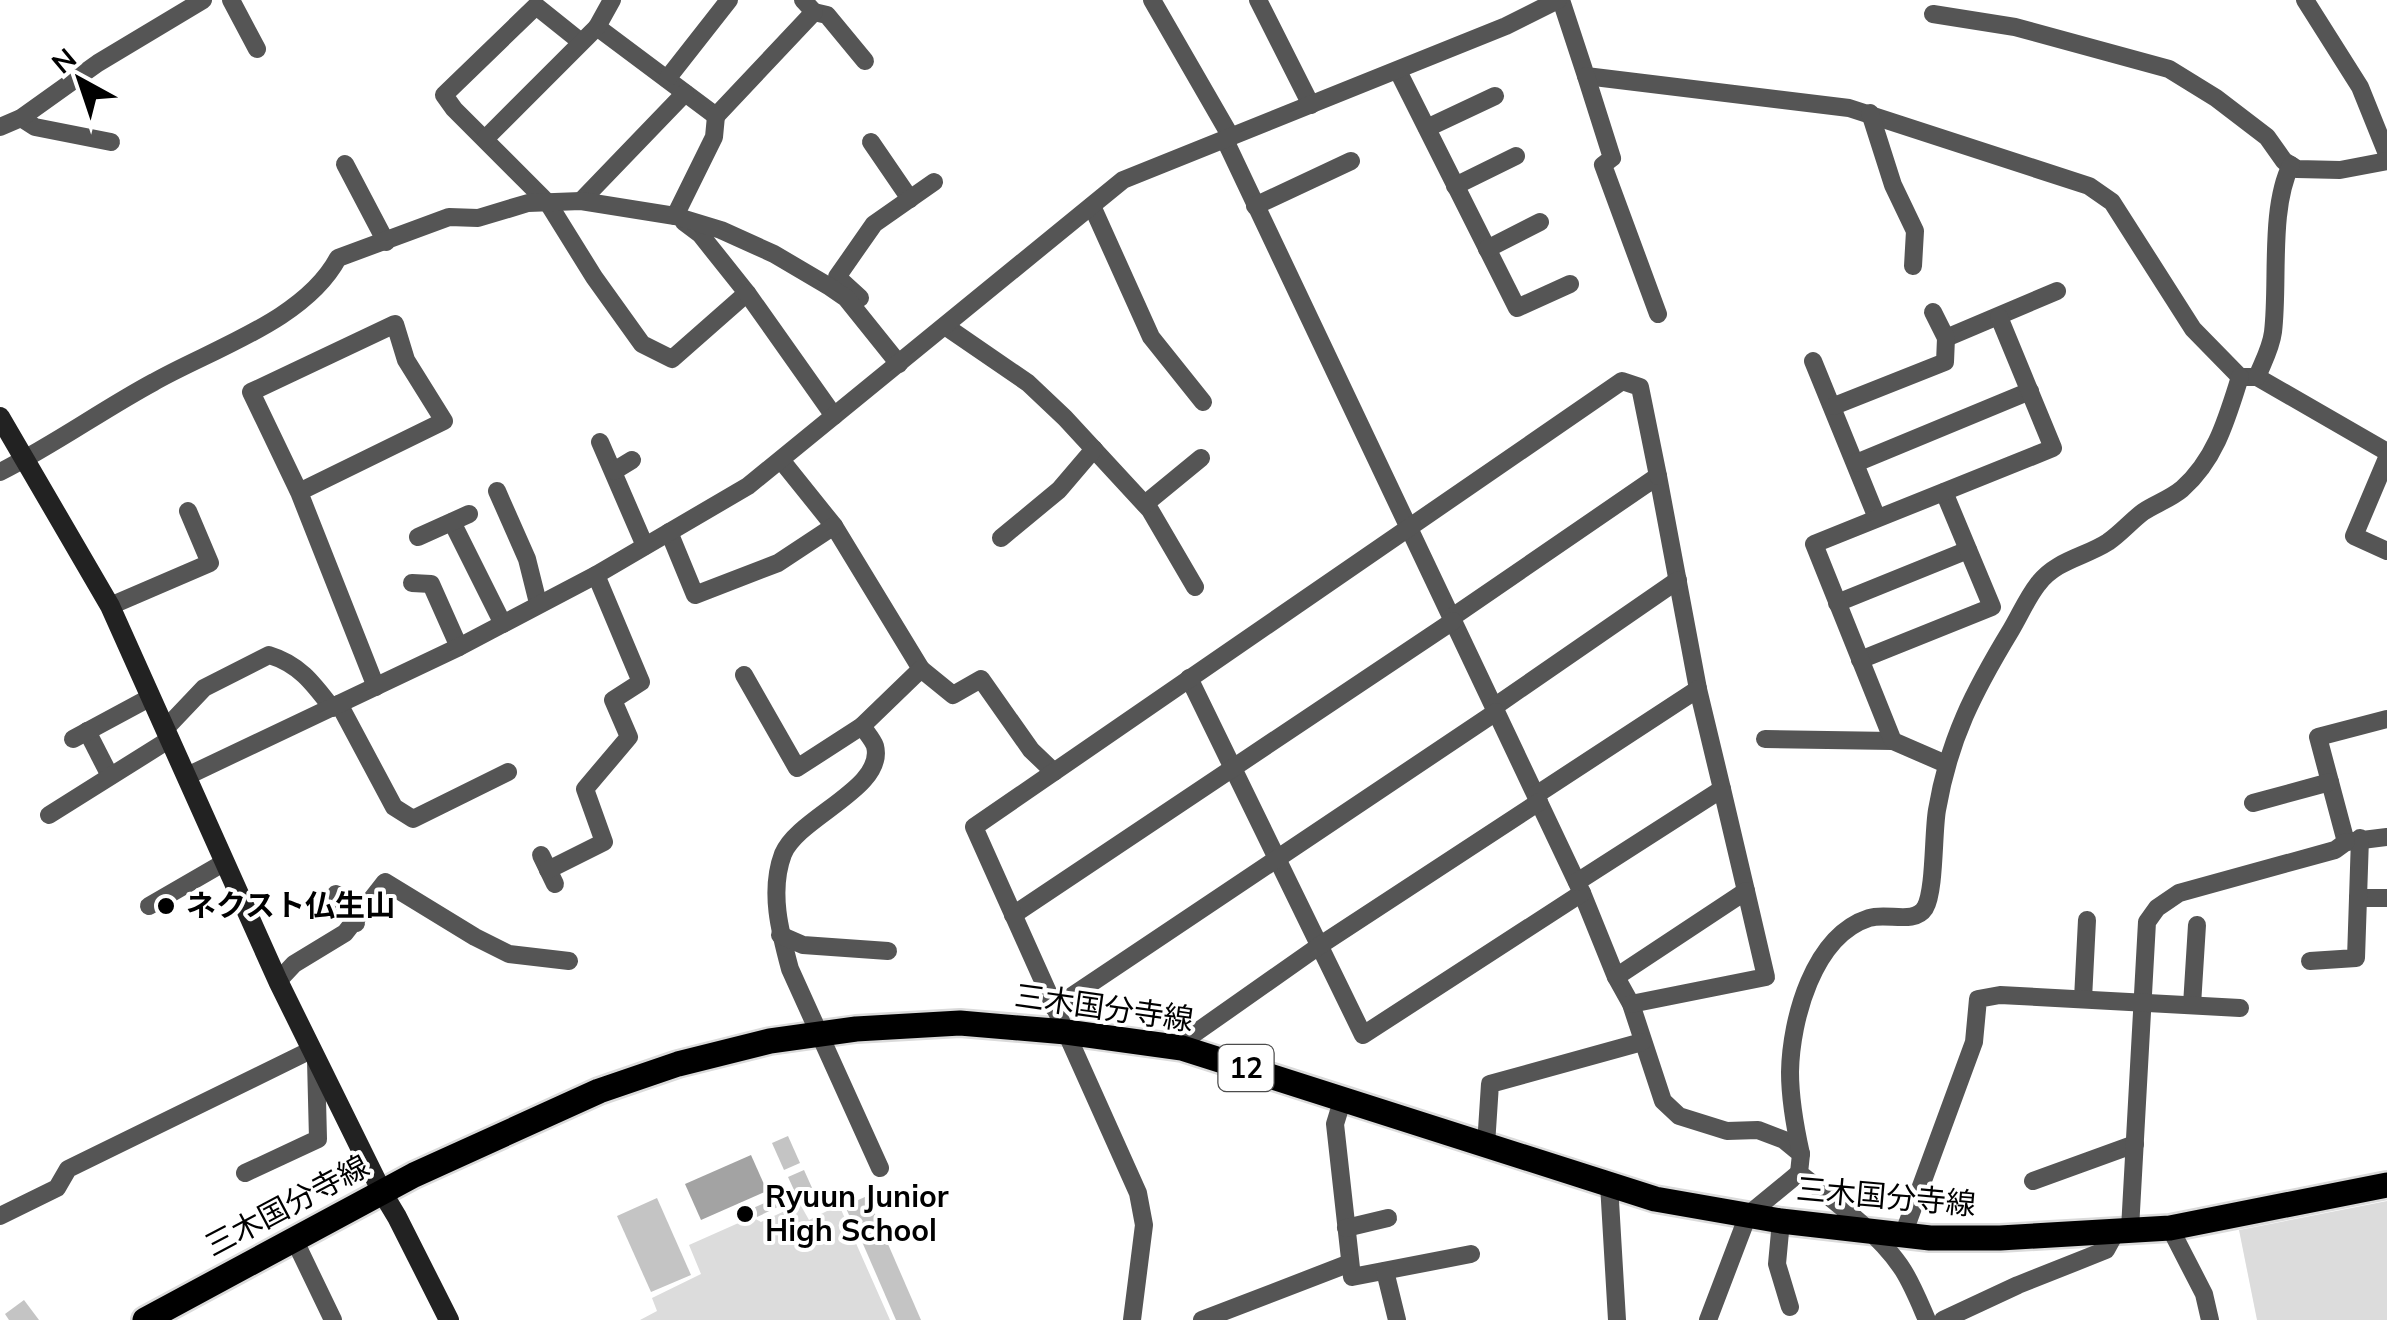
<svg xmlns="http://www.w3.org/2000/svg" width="2387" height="1320" font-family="Mulish,'Noto Sans JP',sans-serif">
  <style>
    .green { fill: #dcdcdc }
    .water { fill: #a3a3a3 }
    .building { fill: #c4c4c4 }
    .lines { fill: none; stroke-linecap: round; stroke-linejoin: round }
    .primary-casing { stroke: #dbdbdb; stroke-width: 30 }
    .street { stroke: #555; stroke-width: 18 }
    .secondary { stroke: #222; stroke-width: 20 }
    .primary { stroke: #000; stroke-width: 25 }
    .poi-dot { fill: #000; stroke: #fff; stroke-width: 4 }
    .labels { text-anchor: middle; stroke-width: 8; stroke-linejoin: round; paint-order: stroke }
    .shield { fill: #fff; stroke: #4c4c4c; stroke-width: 2.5 }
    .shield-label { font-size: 28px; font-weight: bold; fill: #000 }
    .poi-label { font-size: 30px; font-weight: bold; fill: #000; stroke: #fff; text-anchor: start }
    .street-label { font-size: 30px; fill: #000; stroke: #fff }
  </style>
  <rect width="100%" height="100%" fill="#fff"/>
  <g class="green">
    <polygon points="2387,1201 2387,1320 2257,1320 2239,1230"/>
    <polygon points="800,1204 809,1220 839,1205 890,1320 640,1320 657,1311 652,1298 701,1274 689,1245 752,1217 761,1222"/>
  </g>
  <polygon class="water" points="751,1155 767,1191 701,1220 685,1184"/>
  <g class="building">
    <polygon points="788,1136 800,1163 784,1170 772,1143"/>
    <polygon points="804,1170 813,1190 757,1217 753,1208 794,1190 788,1177"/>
    <polygon points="867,1196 880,1225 858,1235 845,1206"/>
    <polygon points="657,1198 691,1275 651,1292 617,1216"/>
    <polygon points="881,1228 921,1320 896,1320 860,1237"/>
    <polygon points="24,1300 39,1320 9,1320 5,1314"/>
  </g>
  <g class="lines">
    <g class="primary-casing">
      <polyline id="primary" points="145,1320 414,1175 599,1091 678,1064 770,1041 856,1029 960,1023 1066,1032 1182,1048 1655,1199 1781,1221 1930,1238 2000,1238 2170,1228 2387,1185"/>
    </g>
    <g class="street">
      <polyline points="231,0 257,49"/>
      <polyline points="1152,0 1231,137"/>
      <polyline points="1258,0 1311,105"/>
      <polyline points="1561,0 1586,76 1849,108 2089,186 2112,202 2193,329 2240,377 2257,377 2387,452"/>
      <polyline points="2305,0 2360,87 2387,154"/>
      <polyline points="814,12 827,15 865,61"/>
      <polyline points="1933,14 2015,27 2169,69 2216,98 2267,137 2284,161 2297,169 2340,170 2387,161"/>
      <polyline points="597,27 716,116 814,12 803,0"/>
      <polyline points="581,42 536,6 444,95 454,109 548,203 594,277 642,344 672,359 747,293 700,234 684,222"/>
      <polyline points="1398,71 1517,308 1570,284"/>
      <polyline points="1586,76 1612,158 1603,165 1658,314"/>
      <polyline points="667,79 729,0"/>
      <polyline points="1870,113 1893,185 1915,231 1913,266"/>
      <polyline points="21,118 35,127 111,142"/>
      <polyline points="0,127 21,118 98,63 203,0"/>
      <polyline points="1427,128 1495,96"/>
      <polyline points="485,139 597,27 612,0"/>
      <path d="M1225 140 1582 893 1616 977 1631 1004 1663 1101 1679 1116 1727 1131 1758 1130 1784 1140 1801 1154 1799 1173C1833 1200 1880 1234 1903 1270 1913 1286 1920 1304 1927 1320"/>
      <polyline points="871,142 910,199"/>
      <polyline points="345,164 386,242"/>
      <polyline points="1455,186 1516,156"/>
      <polyline points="581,201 685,93"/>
      <polyline points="1092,206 1151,337 1203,402"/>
      <polyline points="1255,206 1351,161"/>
      <polyline points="675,216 714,137 716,116"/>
      <polyline points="1487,249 1540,222"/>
      <polyline points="747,293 834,416"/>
      <polyline points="860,298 837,277 874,224 934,182"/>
      <polyline points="945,326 1028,383 1065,418 1150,510 1195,587"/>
      <polyline points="1946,338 2057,291"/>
      <polyline points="1813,361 1877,518"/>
      <path d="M2257 377C2263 362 2271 348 2273 332 2279 283 2269 209 2291 165"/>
      <polyline points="1834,406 1945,362 1946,338 1933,312"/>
      <polyline points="600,442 645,546"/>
      <polyline points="2387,458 2354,536 2387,551"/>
      <polyline points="781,460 834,526 921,669"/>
      <polyline points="1856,463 2030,391"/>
      <polyline points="614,471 632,460"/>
      <path d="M0 472C54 445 102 410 154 382 212 349 305 320 338 258L449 217 478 218 528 203 581 201 675 216 721 230 774 254 830 287 846 298 899 364"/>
      <polyline points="497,491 527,559 538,603"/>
      <polyline points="299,492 444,421 406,360 395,324 251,392 299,492 376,687"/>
      <polyline points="1145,504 1201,458"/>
      <polyline points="452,522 503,624"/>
      <polyline points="669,532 695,595 778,563 834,526"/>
      <polyline points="418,537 469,514"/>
      <polyline points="1001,538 1059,490 1094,449"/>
      <polyline points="412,583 431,584 459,647"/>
      <polyline points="1837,603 1968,550"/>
      <polyline points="110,606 210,563 188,511"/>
      <polyline points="1451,618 1658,476 1698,689"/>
      <polyline points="1860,660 1992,607 1944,492"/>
      <polyline points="744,675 797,768 862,726 921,669 953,695 981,679 1031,750 1054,772"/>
      <polyline points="1189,678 1363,1035 1582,893"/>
      <polyline points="339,704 394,807 413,819 508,772"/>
      <polyline points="1494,707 1678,580"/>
      <polyline points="2387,719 2318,737 2346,842 2387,837"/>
      <path d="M862 726C866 732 873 740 875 746 886 788 798 817 783 854 769 891 780 932 790 969L880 1168"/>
      <path d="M166 728 204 688 269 655C299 664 313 683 332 708"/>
      <polyline points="87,731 110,776"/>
      <polyline points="73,739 151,697"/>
      <polyline points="1765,739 1893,741"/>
      <polyline points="1946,764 1893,741 1814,544 2053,448 1999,317"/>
      <polyline points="187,776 459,647 596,575 748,486 1123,180 1506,26 1558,0"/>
      <polyline points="1536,795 1698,689 1722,789"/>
      <polyline points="2253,803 2330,782"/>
      <polyline points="49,815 170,739"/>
      <polyline points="541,855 555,884"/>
      <polyline points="548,870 604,842 585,789 629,737 613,700 641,682 596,575"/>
      <polyline points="1577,882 1722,789 1746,891"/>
      <polyline points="336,894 356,923"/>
      <polyline points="2358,898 2387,898"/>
      <polyline points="149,906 225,862"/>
      <polyline points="1013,915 1453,621"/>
      <polyline points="780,935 803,945 888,951"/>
      <polyline points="2310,961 2356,958 2360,838"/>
      <polyline points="1616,977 1746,891 1766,977 1631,1004"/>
      <polyline points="278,981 294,964 345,933 385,882 475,937 509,954 569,961"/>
      <polyline points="2083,999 2087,920"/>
      <polyline points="2192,1005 2197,925"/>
      <polyline points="1054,1008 1496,712"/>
      <polyline points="1182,1048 1191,1036 1319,946 1539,802"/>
      <polyline points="1343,1098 1335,1124 1352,1277 1471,1254"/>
      <polyline points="1486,1145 1490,1084 1642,1042"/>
      <path d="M1801 1154C1795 1127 1790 1100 1790 1072 1791 1020 1813 936 1869 918 1887 912 1914 925 1925 908 1935 891 1933 833 1937 810 1949 739 1974 691 2011 630 2020 615 2027 598 2038 584 2056 560 2085 557 2108 542 2121 533 2131 521 2143 512 2155 504 2170 499 2182 489 2216 459 2227 418 2240 377"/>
      <polyline points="245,1173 318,1139 316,1060"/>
      <polyline points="2033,1181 2135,1144"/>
      <polyline points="1609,1184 1617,1320"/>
      <polyline points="0,1216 57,1188 68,1169 311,1050"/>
      <polyline points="1781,1221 1777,1264 1790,1307"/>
      <polyline points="1346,1228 1388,1218"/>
      <polyline points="2170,1228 2204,1294 2210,1320"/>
      <polyline points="2130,1229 2147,922 2157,908 2179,893 2335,850 2346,842"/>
      <polyline points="1903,1235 1974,1042 1978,999 2000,995 2240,1008"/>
      <polyline points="294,1239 333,1320"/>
      <polyline points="1385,1271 1397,1320"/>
      <polyline points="1132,1320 1144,1225 1138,1193 974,827 1622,381 1640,387 1658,476"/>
      <polyline points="1202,1320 1350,1263"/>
      <polyline points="1708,1320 1748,1215 1799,1173"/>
      <polyline points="1943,1320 2018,1285 2106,1250 2117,1230"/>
    </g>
    <polyline class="secondary" points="0,417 110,606 278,981 382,1192 397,1217 449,1320"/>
    <use href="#primary" class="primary"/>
  </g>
  <g class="poi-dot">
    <circle cx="166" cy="906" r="10"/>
    <circle cx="745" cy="1214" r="10"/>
  </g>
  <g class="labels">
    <rect class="shield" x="1218.5" y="1045" width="55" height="46" rx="8"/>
    <g class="shield-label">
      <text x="1246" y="1078">12</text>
    </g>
    <g class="poi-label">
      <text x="186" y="916">ネクスト仏生山</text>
      <text x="765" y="1207">Ryuun Junior<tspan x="765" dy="34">High School</tspan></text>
    </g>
    <g class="street-label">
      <text transform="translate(1104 1008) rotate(8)" y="10">三木国分寺線</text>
      <text transform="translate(1886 1197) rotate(5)" y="10">三木国分寺線</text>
      <text transform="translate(287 1206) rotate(-28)" y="10">三木国分寺線</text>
    </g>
  </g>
  <g transform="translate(80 80) rotate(320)" stroke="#ffffff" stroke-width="8" paint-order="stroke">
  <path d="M0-8L18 38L0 25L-18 38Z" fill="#000000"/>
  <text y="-15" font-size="28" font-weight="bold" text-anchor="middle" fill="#000000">N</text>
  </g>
</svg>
